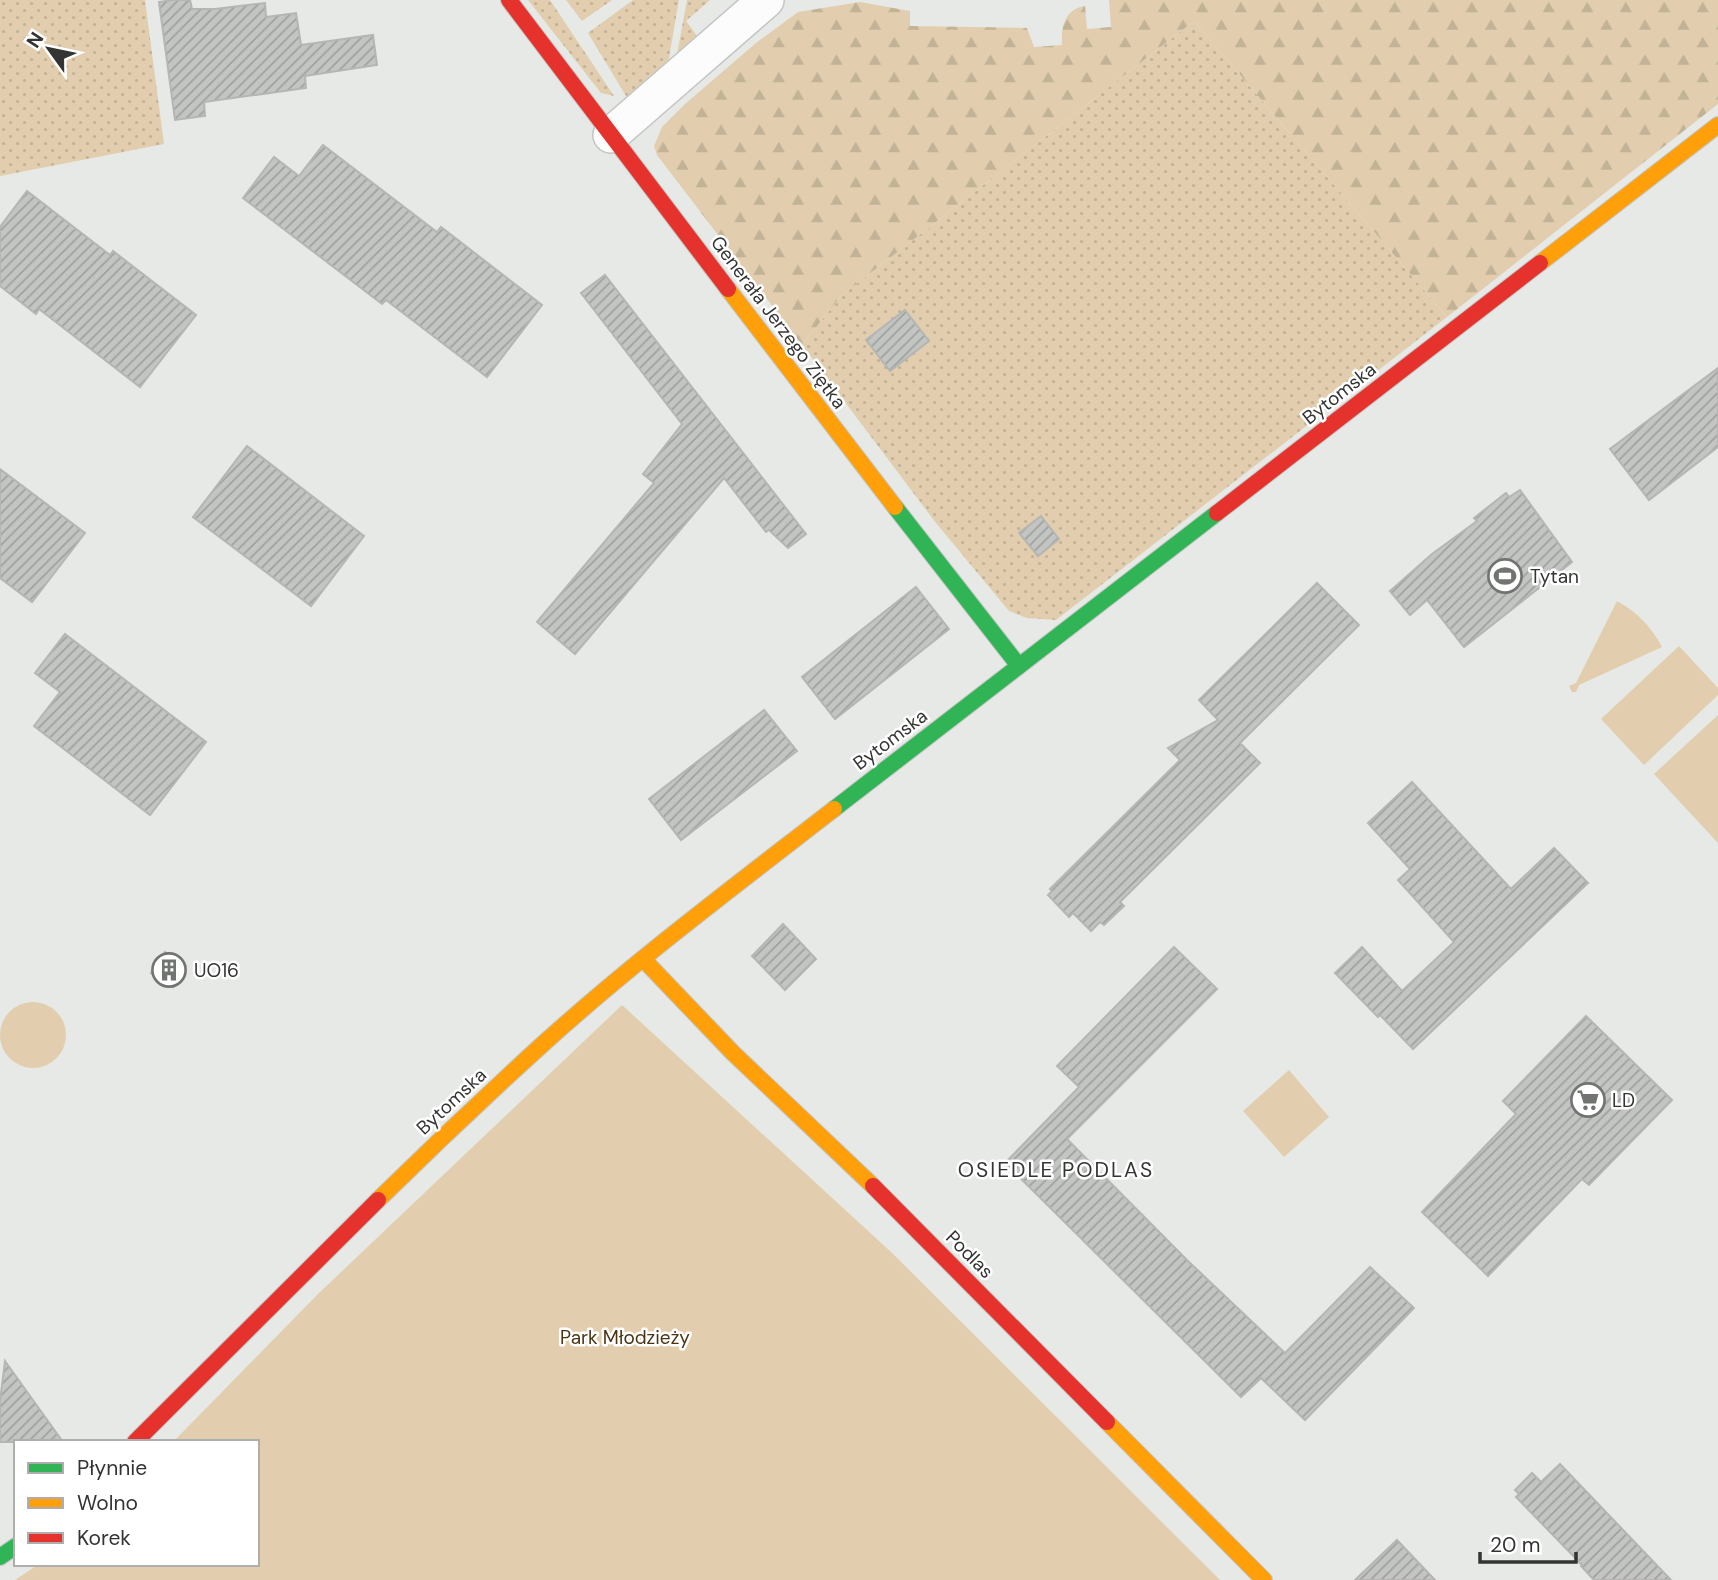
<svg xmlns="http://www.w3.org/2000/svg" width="1718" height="1580" font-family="'DM Sans',sans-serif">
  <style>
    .grass { fill: url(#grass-dots) }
    .forest { fill: url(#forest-firs) }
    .park { fill: #e2ceae }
    .building { fill: url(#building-hatch); stroke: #b5b6b4; stroke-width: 2 }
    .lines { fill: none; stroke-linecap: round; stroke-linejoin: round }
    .street-casing { stroke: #c3c5c2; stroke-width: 38 }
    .fast-casing { stroke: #c3c5c2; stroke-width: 18 }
    .slow-casing { stroke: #c3c5c2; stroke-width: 18 }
    .jam-casing { stroke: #c3c5c2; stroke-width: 18 }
    .street { stroke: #fbfcfb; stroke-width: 35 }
    .fast { stroke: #30b455; stroke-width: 16 }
    .slow { stroke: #ff9f0a; stroke-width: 16 }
    .jam { stroke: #e5322d; stroke-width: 16 }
    .labels { text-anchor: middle; stroke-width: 5; stroke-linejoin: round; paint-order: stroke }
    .street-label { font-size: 19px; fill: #333533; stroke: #fff }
    .poi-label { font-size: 19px; fill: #333533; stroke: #fff; text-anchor: start }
    .park-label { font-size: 19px; fill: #493414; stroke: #fff }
    .neighbourhood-label { font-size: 21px; letter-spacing: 2px; fill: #333533; stroke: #fff }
  </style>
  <defs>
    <pattern id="grass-dots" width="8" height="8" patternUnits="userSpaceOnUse" patternTransform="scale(1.75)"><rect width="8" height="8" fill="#e2ceae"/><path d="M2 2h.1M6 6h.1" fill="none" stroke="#c2b296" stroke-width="1.8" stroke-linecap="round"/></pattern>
    <pattern id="forest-firs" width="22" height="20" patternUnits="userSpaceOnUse" patternTransform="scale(1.75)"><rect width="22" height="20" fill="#e2ceae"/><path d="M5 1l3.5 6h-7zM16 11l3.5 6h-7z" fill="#c2b296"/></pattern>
    <pattern id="building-hatch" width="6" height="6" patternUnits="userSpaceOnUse" patternTransform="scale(1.75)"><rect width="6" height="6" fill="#c3c5c2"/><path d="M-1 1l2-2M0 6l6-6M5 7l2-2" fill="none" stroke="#9fa19e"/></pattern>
  </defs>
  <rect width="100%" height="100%" fill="#e6e9e5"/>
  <g class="grass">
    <polygon points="0,0 145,0 164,144 0,176"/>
    <polygon points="528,0 550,0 614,96 601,93"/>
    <polygon points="566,0 612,0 582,21"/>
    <polygon points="633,0 679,0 667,69 641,92 626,96 588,33"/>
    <polygon points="687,0 710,0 686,21 697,36 694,44 676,60"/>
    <polygon points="1194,21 1447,317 1056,620 1027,618 1009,611 936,523 802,345 841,296"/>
  </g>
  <path class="forest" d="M1109 0H1718V104L1447 317 1194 21 841 296 802 345 657 155 654 146 662 127 685 104 756 43 798 12 860 2 910 11V26L1027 28 1034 47 1062 45C1061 26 1065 9 1085 6L1087 29 1111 27Z"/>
  <g class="park">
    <path d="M1617 601C1638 613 1651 626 1662 647L1579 685 1576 692H1572L1569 686 1576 683Z"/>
    <polygon points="1679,646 1718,688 1718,695 1644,765 1601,719"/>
    <polygon points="1718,715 1718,843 1654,774"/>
    <circle cx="33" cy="1035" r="33"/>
    <polygon points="622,1005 891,1252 1220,1580 15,1580 39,1564 257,1564 257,1442 173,1442 318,1294"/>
    <polygon points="1289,1070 1329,1117 1284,1157 1243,1111"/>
  </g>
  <g class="building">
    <polygon points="173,0 190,0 192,9 215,9 265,3 266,17 296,13 301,45 373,35 377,65 305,76 306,88 204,102 205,116 175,120 159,2"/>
    <polygon points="323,145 437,232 441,227 542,305 487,377 386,300 382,304 243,198 274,157 299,176"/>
    <polygon points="27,191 110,255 113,251 196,315 140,387 39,309 36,314 0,286 0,227"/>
    <polygon points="605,275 806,534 788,548 769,530 766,532 724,478 575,654 537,622 654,483 643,474 682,424 581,293"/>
    <polygon points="905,310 929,341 890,371 866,340"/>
    <polygon points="1718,368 1718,447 1649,500 1610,449"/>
    <polygon points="247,446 364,536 311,606 193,517"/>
    <polygon points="0,469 85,533 32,602 0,578"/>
    <polygon points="1520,490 1572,562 1464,647 1427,600 1410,615 1390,591 1432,554 1477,521 1474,518 1506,493 1509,497"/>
    <polygon points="1041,516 1059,539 1038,556 1019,533"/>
    <polygon points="1317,583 1359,625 1240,743 1260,763 1120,902 1124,906 1104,925 1100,922 1091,931 1073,913 1069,917 1048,895 1052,891 1050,889 1180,760 1168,748 1218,720 1199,700"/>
    <polygon points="916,587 949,629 835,719 802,677"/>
    <polygon points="65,634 206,742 150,815 34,726 60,692 35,673"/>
    <polygon points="764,710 797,751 681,840 649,799"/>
    <polygon points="1412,782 1511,889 1554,848 1588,883 1413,1049 1380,1015 1378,1017 1335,973 1362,947 1402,991 1454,942 1398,880 1410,869 1368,823"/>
    <polygon points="783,924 816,959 785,990 752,956"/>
    <polygon points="1174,947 1217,989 1067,1139 1187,1260 1285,1353 1370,1267 1414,1308 1305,1420 1261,1378 1241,1397 1005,1163 1079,1087 1057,1066"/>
    <polygon points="165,952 186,966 173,987 151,973"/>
    <polygon points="1586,1016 1672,1100 1589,1185 1582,1179 1488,1276 1422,1212 1516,1114 1503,1101"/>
    <polygon points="5,1361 63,1442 0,1442 0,1401"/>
    <polygon points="1560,1464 1671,1580 1594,1580 1581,1566 1582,1565 1516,1497 1519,1494 1515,1490 1532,1473 1541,1482"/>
    <polygon points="1397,1540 1435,1580 1355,1580"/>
  </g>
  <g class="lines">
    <g class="street-casing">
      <polyline id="street" points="611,135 766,0"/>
    </g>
    <g class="fast-casing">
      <g id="fast">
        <polyline points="895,507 1019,666"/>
        <polyline points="834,809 1217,513"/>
        <polyline points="0,1557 16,1546"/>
      </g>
    </g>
    <g class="slow-casing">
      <g id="slow">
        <polyline points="1540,263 1718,125"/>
        <polyline points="728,289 895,507"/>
        <polyline points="644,960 733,1053 873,1186"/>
        <path d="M378 1200C433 1146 488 1094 544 1043 636 960 736 885 834 809"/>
        <polyline points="1107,1422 1264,1580"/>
      </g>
    </g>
    <g class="jam-casing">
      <g id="jam">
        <polyline points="509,0 728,289"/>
        <polyline points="1217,513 1540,263"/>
        <polyline points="873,1186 1107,1422"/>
        <polyline points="135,1442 378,1200"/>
      </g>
    </g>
    <use href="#street" class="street"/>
    <use href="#fast" class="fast"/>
    <use href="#slow" class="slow"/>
    <use href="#jam" class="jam"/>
  </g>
  <defs>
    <g id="stadium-ring" transform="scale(1.75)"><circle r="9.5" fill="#fff" stroke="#727471" stroke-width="1.5"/><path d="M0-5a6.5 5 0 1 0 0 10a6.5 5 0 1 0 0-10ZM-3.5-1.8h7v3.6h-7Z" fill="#727471"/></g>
    <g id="building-ring" transform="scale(1.75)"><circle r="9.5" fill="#fff" stroke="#727471" stroke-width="1.5"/><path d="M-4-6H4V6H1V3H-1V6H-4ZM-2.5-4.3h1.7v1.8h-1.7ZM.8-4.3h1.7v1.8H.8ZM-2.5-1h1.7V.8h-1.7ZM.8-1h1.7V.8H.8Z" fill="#727471"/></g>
    <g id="supermarket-ring" transform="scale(1.75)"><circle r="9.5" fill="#fff" stroke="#727471" stroke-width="1.5"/><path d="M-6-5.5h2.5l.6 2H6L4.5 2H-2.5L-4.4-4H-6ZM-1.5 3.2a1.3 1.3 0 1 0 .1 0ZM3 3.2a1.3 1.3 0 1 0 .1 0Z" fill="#727471"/></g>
  </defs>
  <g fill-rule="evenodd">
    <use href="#stadium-ring" x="1505" y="576"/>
    <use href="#building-ring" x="169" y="970"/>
    <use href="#supermarket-ring" x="1588" y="1100"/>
  </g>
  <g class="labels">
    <g class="street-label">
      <text transform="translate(779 322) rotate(53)" y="7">Generała Jerzego Ziętka</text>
      <text transform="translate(1339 393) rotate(-38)" y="7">Bytomska</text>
      <text transform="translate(890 739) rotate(-37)" y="7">Bytomska</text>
      <text transform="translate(451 1101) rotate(-43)" y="7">Bytomska</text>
      <text transform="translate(970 1254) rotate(45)" y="7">Podlas</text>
    </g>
    <g class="poi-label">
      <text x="1530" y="583">Tytan</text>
      <text x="194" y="977">UO16</text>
      <text x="1612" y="1107">LD</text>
    </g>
    <g class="park-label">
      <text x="625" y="1344">Park Młodzieży</text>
    </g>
    <g class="neighbourhood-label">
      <text x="1056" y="1177">OSIEDLE PODLAS</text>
    </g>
  </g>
  <rect x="14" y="1440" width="245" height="126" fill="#ffffff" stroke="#adaead" stroke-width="2"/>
  <rect x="28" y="1463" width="35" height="10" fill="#30b455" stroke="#adaead" stroke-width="2"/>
  <text x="77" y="1475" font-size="21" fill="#333533">Płynnie</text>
  <rect x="28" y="1498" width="35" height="10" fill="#ff9f0a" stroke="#adaead" stroke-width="2"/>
  <text x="77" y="1510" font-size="21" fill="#333533">Wolno</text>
  <rect x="28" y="1533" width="35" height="10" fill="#e5322d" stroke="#adaead" stroke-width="2"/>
  <text x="77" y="1545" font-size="21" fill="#333533">Korek</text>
  <g transform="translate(49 49) rotate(303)" stroke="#ffffff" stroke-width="5" paint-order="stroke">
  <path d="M0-5L12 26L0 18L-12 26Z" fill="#333533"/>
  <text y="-10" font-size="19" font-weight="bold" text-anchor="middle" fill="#333533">N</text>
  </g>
  <path d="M1480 1552v10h96v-10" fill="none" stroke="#333533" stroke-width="3.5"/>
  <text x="1490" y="1552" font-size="21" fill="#333533" stroke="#ffffff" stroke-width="5" paint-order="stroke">20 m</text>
</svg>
